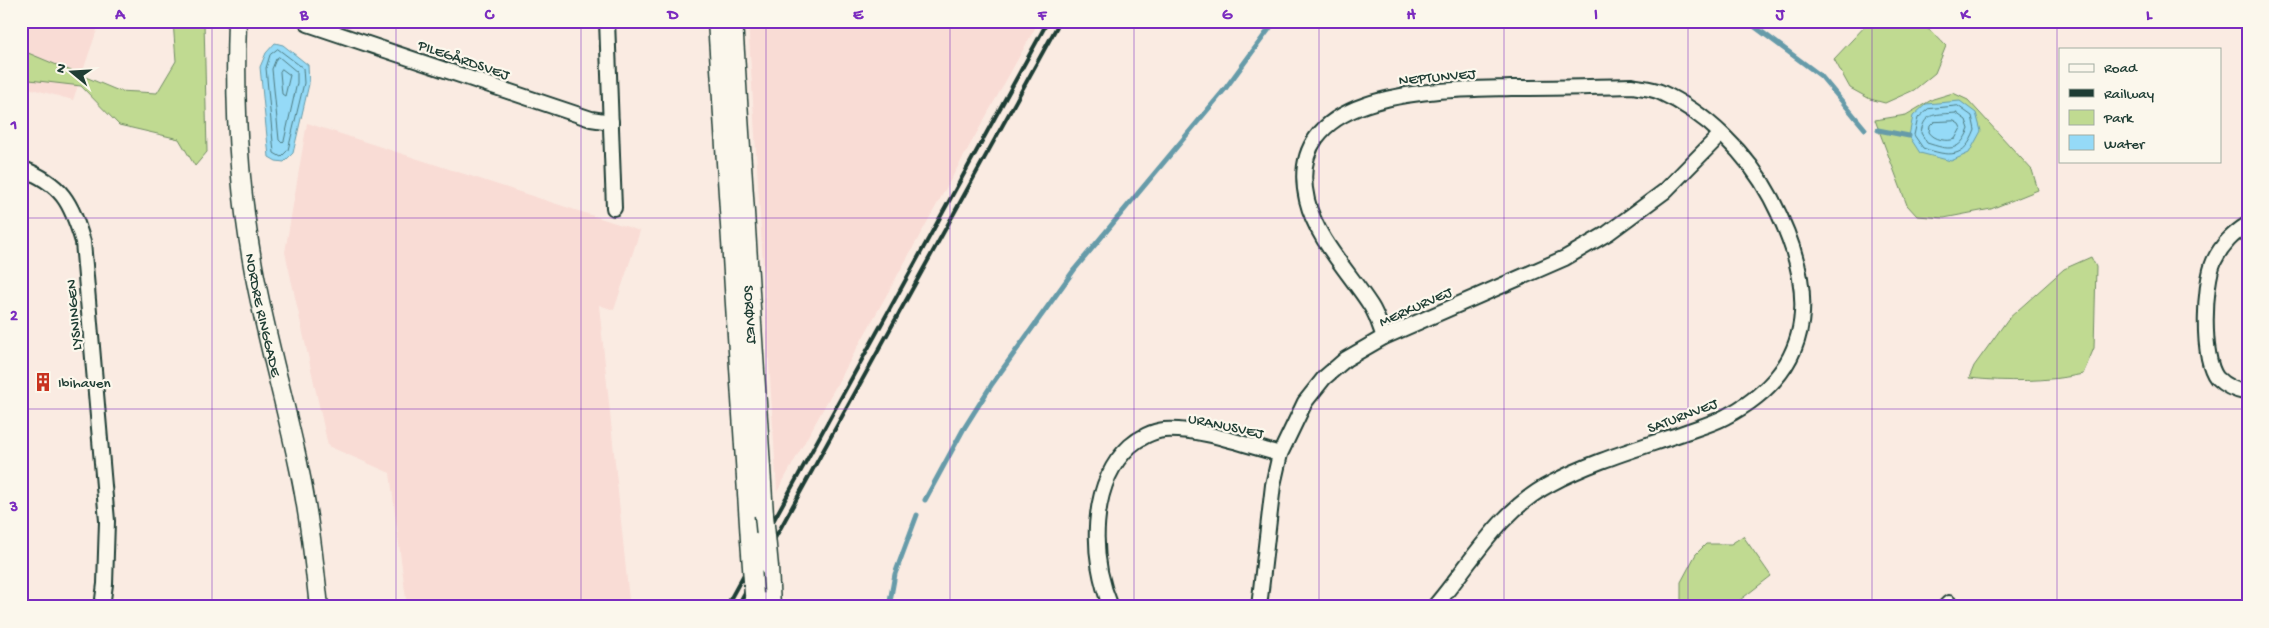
<svg xmlns="http://www.w3.org/2000/svg" width="2269" height="628" font-family="'Gochi Hand',sans-serif">
  <style>
    .built { fill: #f9dcd5 }
    .green { fill: #c0da91; stroke: #708c62 }
    .water { fill: #95daf7; stroke: #669ba9 }
    .lines { fill: none; stroke-linecap: round; stroke-linejoin: round }
    .shore { stroke: #4e7c82; stroke-width: 1 }
    .stream { stroke: #669ba9; stroke-width: 5 }
    .minor-casing { stroke: #1f3d34; stroke-width: 18 }
    .tertiary-casing { stroke: #1f3d34; stroke-width: 21 }
    .minor { stroke: #fbf7ec; stroke-width: 14 }
    .tertiary { stroke: #fbf7ec; stroke-width: 18 }
    .rail { stroke: #1f3d34; stroke-width: 4 }
    .tertiary-bridge-casing { stroke: #1f3d34; stroke-width: 21; stroke-linecap: butt }
    .tertiary-bridge { stroke: #fbf7ec; stroke-width: 18 }
    .grid { fill: none; stroke: #7b2cbf; stroke-width: 1; stroke-opacity: 0.55 }
    .labels { text-anchor: middle; stroke-width: 4.5; stroke-linejoin: round; paint-order: stroke }
    .street-label { font-size: 15px; fill: #1f3d34; stroke: #fbf7ec }
    .poi-label { font-size: 15px; fill: #1f3d34; stroke: #fbf7ec; text-anchor: start }
    .neatline { fill: none; stroke: #7b2cbf; stroke-width: 2 }
    .grid-label { font-size: 16px; text-anchor: middle; font-weight: bold; fill: #7b2cbf }
  </style>
  <rect width="100%" height="100%" fill="#faebe2"/>
  <filter id="ink" filterUnits="userSpaceOnUse"><feTurbulence type="fractalNoise" baseFrequency=".02" numOctaves="2"/><feDisplacementMap in="SourceGraphic" scale="10" xChannelSelector="R" yChannelSelector="G"/><feConvolveMatrix kernelMatrix="1 2 1 2 8 2 1 2 1" color-interpolation-filters="sRGB"/></filter>
  <g filter="url(#ink)">
    <g class="built">
      <polygon points="21,21 100,21 73,100 21,86"/>
      <polygon points="748,21 1039,21 777,492"/>
      <polygon points="307,123 640,231 614,310 599,305 629,600 625,607 407,607 390,473 328,446 285,252"/>
    </g>
    <g class="green">
      <polygon points="173,21 204,21 207,152 195,166 179,139 119,125 81,86 21,79 21,50 119,91 157,93 176,61"/>
      <path d="M1870 21C1908 21 1918 15 1946 46L1935 73 1914 90 1885 103 1870 99 1850 88 1834 59Z"/>
      <polygon points="1953,93 1968,100 2032,170 2038,190 1991,209 1944,218 1917,216 1907,205 1875,120 1906,115 1933,99"/>
      <path d="M2091 257 2096 267 2094 348 2083 374C2047 382 2006 382 1969 378L1974 366 2008 319 2064 269Z"/>
      <polygon points="1743,536 1771,576 1731,607 1681,607 1681,582 1696,554 1706,544 1731,544"/>
    </g>
    <g class="water">
      <polygon points="275,43 283,45 308,65 309,84 293,153 284,162 276,161 269,157 260,67 266,53"/>
      <polygon points="1960,101 1976,113 1981,131 1969,153 1951,161 1920,153 1909,136 1913,116 1926,104"/>
    </g>
    <g class="lines">
      <g class="shore">
        <polygon points="278,49 303,68 304,83 288,150 281,157 274,153 266,68 270,55"/>
        <polygon points="279,57 297,72 297,83 284,141 282,143 279,140 272,69 276,59"/>
        <polygon points="282,69 290,75 285,96 282,94 280,72"/>
        <path d="M1958 106 1972 116 1975 130C1964 159 1950 157 1923 148L1914 135 1918 118 1928 109Z"/>
        <path d="M1956 113 1966 120 1969 129C1959 153 1949 150 1927 143L1921 133C1924 111 1937 115 1956 113Z"/>
        <path d="M1954 121 1959 124 1961 128 1955 139C1947 142 1934 140 1929 132L1930 126 1934 122Z"/>
      </g>
      <g class="stream">
        <polyline points="1747,21 1821,76 1865,129"/>
        <polyline points="1878,130 1909,136"/>
        <polyline points="925,500 963,430 992,384 1074,270 1225,89 1275,21"/>
        <polyline points="889,607 895,574 917,515"/>
      </g>
      <g class="minor-casing">
        <g id="minor">
          <polyline points="607,21 614,208"/>
          <polyline points="308,24 591,119 611,122"/>
          <path d="M21 168C62 184 71 202 83 242L107 521 105 584 102 607"/>
          <path d="M2248 224C2233 234 2222 244 2214 261 2204 283 2201 358 2217 378 2225 386 2237 391 2248 393"/>
          <path d="M1384 337C1380 327 1377 315 1371 306 1350 273 1316 239 1307 200 1281 87 1442 90 1511 88 1552 88 1592 87 1632 86 1641 88 1651 88 1660 92 1705 112 1748 154 1771 198 1816 284 1822 367 1725 417 1712 424 1697 428 1683 433 1640 448 1593 461 1552 483 1499 510 1471 564 1434 607"/>
          <path d="M1111 607C1090 558 1089 484 1130 446 1139 438 1153 431 1164 430 1202 428 1244 445 1280 454"/>
          <polyline points="1259,607 1273,485 1280,454 1305,402 1324,378 1346,359 1384,337 1565,258 1608,233 1665,191 1721,134"/>
          <polyline points="1945,607 1949,603"/>
        </g>
      </g>
      <g class="tertiary-casing">
        <g id="tertiary">
          <path id="s1" d="M237 21C234 105 238 183 253 266 265 334 285 401 299 468 309 514 314 561 319 607"/>
          <polyline points="717,21 750,540"/>
          <path id="s2" d="M733 21 764 515"/>
          <polyline points="769,567 771,607"/>
          <polyline points="754,594 754,607"/>
        </g>
      </g>
      <use href="#minor" class="minor"/>
      <use href="#tertiary" class="tertiary"/>
      <g class="rail">
        <polyline points="726,607 1048,21"/>
        <polyline points="737,607 1060,21"/>
      </g>
      <g class="tertiary-bridge-casing">
        <g id="tertiary-bridge">
          <polyline points="764,515 769,567"/>
          <polyline points="750,540 754,594"/>
        </g>
      </g>
      <use href="#tertiary-bridge" class="tertiary-bridge"/>
    </g>
  </g>
  <path class="grid" d="M212 21V607M396 21V607M581 21V607M766 21V607M950 21V607M1134 21V607M1319 21V607M1504 21V607M1688 21V607M1872 21V607M2057 21V607M21 218H2248M21 409H2248"/>
  <defs>
    <g id="building-bare" transform="scale(1.5)"><path d="M-4-6H4V6H1V3H-1V6H-4ZM-2.5-4.3h1.7v1.8h-1.7ZM.8-4.3h1.7v1.8H.8ZM-2.5-1h1.7V.8h-1.7ZM.8-1h1.7V.8H.8Z" fill="#c8321e" stroke="#fbf7ec" stroke-width="2.5" paint-order="stroke"/></g>
  </defs>
  <g fill-rule="evenodd">
    <use href="#building-bare" x="43" y="382"/>
  </g>
  <g class="labels">
    <g class="street-label">
      <text transform="translate(464 59) rotate(19)" y="5">PILEGÅRDSVEJ</text>
      <text transform="translate(1437 76) rotate(-5)" y="5">NEPTUNVEJ</text>
      <text transform="translate(1415 306) rotate(-24)" y="5">MERKURVEJ</text>
      <text dy="5" stroke="none"><textPath href="#s2" startOffset="294">SORØVEJ</textPath></text>
      <text transform="translate(73 315) rotate(-95)" y="5">LYSNINGEN</text>
      <text dy="5" stroke="none"><textPath href="#s1" startOffset="296">NORDRE RINGGADE</textPath></text>
      <text transform="translate(1682 415) rotate(-21)" y="5">SATURNVEJ</text>
      <text transform="translate(1226 425) rotate(12)" y="5">URANUSVEJ</text>
    </g>
    <g class="poi-label">
      <text x="58" y="387">Ibihaven</text>
    </g>
  </g>
  <rect width="2269" height="628" fill="none" stroke="#fbf7ec" stroke-width="55"/>
  <rect x="2059" y="48" width="162" height="115" fill="#fbf7ec" stroke="#a3ada2"/>
  <rect x="2069" y="64" width="25" height="8" fill="#fbf7ec" stroke="#a3ada2"/>
  <text x="2104" y="72" font-size="15" fill="#1f3d34">Road</text>
  <rect x="2069" y="89" width="25" height="8" fill="#1f3d34" stroke="#a3ada2"/>
  <text x="2104" y="98" font-size="15" fill="#1f3d34">Railway</text>
  <rect x="2069" y="110" width="25" height="15" fill="#c0da91" stroke="#a3ada2"/>
  <text x="2104" y="122" font-size="15" fill="#1f3d34">Park</text>
  <rect x="2069" y="135" width="25" height="15" fill="#95daf7" stroke="#a3ada2"/>
  <text x="2104" y="148" font-size="15" fill="#1f3d34">Water</text>
  <g transform="translate(72 72) rotate(288)" stroke="#fbf7ec" stroke-width="4" paint-order="stroke">
  <path d="M0-4L9 19L0 12L-9 19Z" fill="#1f3d34"/>
  <text y="-8" font-size="14" font-weight="bold" text-anchor="middle" fill="#1f3d34">N</text>
  </g>
  <rect x="28" y="28" width="2214" height="572" class="neatline"/>
  <g class="grid-label">
    <text x="120" y="19">A</text>
    <text x="304" y="19">B</text>
    <text x="489" y="19">C</text>
    <text x="673" y="19">D</text>
    <text x="858" y="19">E</text>
    <text x="1042" y="19">F</text>
    <text x="1227" y="19">G</text>
    <text x="1411" y="19">H</text>
    <text x="1596" y="19">I</text>
    <text x="1780" y="19">J</text>
    <text x="1965" y="19">K</text>
    <text x="2149" y="19">L</text>
    <text x="14" y="129">1</text>
    <text x="14" y="320">2</text>
    <text x="14" y="511">3</text>
  </g>
</svg>
